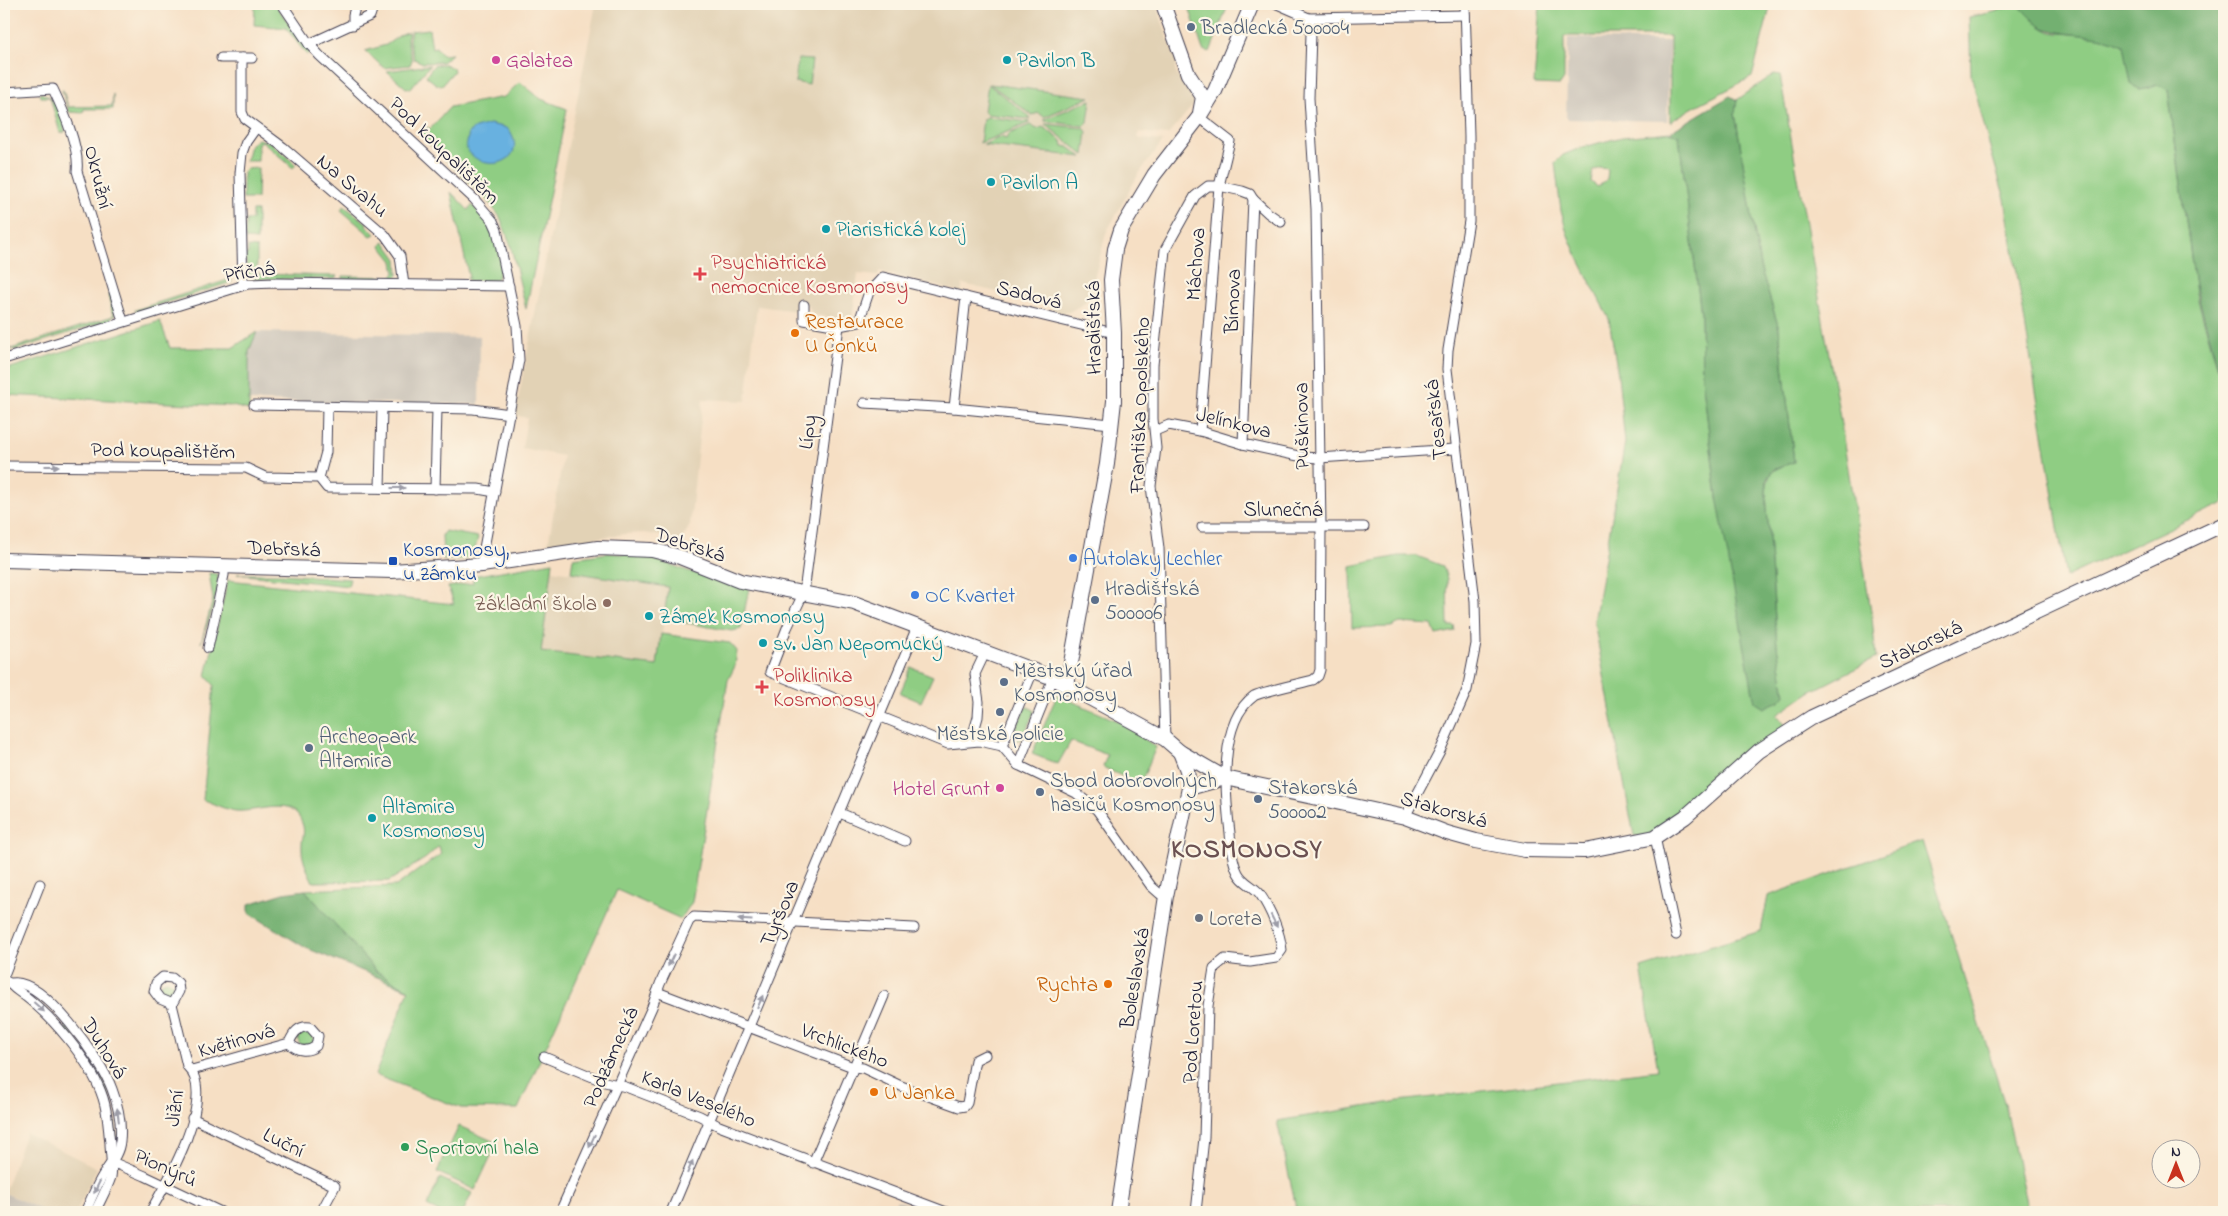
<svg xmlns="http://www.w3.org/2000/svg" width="2228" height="1216" font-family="'Indie Flower',sans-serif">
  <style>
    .built { fill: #e2d2b5 }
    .industrial { fill: #cac3b8 }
    .green { fill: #8fcd83; stroke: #58785f; fill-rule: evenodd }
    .forest { fill: #73b071; stroke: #4a6956 }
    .water { fill: #68b1e0; stroke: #456a8e }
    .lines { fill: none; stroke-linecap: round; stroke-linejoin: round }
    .street-casing { stroke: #423e50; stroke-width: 11 }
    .secondary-casing { stroke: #423e50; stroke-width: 16 }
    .street { stroke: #fff; stroke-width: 9 }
    .secondary { stroke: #fff; stroke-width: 14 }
    .oneway { fill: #9c9ca7 }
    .service-dot { fill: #5c6f8a; stroke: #fcf5e5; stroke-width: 2 }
    .hotel-dot { fill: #d1479c; stroke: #fcf5e5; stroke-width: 2 }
    .culture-dot { fill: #0f9aa8; stroke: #fcf5e5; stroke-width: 2 }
    .health-dot { fill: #e0444e; stroke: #fcf5e5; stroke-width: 2 }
    .food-dot { fill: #e8710a; stroke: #fcf5e5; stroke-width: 2 }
    .shop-dot { fill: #3f7fe0; stroke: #fcf5e5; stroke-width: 2 }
    .transit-dot { fill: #1a4fb4; stroke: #fcf5e5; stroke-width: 2 }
    .education-dot { fill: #8d6e63; stroke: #fcf5e5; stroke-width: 2 }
    .worship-dot { fill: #6b7280; stroke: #fcf5e5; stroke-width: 2 }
    .leisure-dot { fill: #2e9e5b; stroke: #fcf5e5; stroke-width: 2 }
    .labels { text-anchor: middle; stroke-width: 4.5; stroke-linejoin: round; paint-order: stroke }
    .service-label { font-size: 21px; fill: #4e5e75; stroke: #fcf5e5; text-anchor: start }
    .hotel-label { font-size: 21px; fill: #b23c85; stroke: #fcf5e5; text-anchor: start }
    .culture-label { font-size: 21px; fill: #0d838f; stroke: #fcf5e5; text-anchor: start }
    .street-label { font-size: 21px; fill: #22223b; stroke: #fcf5e5 }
    .health-label { font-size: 21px; fill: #be3a42; stroke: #fcf5e5; text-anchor: start }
    .food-label { font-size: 21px; fill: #c56008; stroke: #fcf5e5; text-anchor: start }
    .transit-label { font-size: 21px; fill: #164399; stroke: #fcf5e5; text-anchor: start }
    .shop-label { font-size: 21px; fill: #366cbe; stroke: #fcf5e5; text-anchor: start }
    .education-label { font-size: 21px; fill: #785e54; stroke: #fcf5e5; text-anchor: end }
    .worship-label { font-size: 21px; fill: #5b616d; stroke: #fcf5e5; text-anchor: start }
    .leisure-label { font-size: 21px; fill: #27864d; stroke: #fcf5e5; text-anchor: start }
    .district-label { font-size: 26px; font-weight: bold; letter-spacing: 1px; fill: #6b5152; stroke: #fcf5e5 }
  </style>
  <rect width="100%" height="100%" fill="#fcf5e5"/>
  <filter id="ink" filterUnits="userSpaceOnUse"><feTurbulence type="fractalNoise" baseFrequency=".02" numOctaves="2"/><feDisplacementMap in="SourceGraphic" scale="10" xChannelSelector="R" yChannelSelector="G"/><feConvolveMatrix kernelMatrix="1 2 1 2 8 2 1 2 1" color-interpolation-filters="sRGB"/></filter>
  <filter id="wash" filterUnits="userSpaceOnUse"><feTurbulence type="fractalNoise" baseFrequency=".0096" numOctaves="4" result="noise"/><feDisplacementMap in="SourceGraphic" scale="20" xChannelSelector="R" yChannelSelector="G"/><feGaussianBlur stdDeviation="1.12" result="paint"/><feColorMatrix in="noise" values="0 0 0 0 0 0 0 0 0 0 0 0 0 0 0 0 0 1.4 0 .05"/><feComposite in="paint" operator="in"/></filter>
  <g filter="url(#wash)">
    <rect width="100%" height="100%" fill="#f6dfc4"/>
    <g class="built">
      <polygon points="596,4 1156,4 1177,64 1175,70 1179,79 1183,80 1194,104 1168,135 1139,132 1137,137 1141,139 1163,141 1138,175 1106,233 1092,287 1085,303 1069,312 1051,313 1053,305 963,284 961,292 879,271 878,276 858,274 852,320 813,315 808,305 800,304 799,311 757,306 746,401 703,399 690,525 680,543 667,537 644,533 625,534 548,545 563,456 522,448 527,418 515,415"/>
      <polygon points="552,570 669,587 657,666 541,652"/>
      <polygon points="26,1133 97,1168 76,1212 47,1212 4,1192"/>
    </g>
    <g class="industrial">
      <polygon points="1568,38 1669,41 1667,121 1566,119"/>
      <polygon points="257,332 480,336 479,404 249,401 249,351"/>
      <polygon points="5,1193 47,1212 4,1212"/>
      <polygon points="897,1200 930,1212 891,1212"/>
    </g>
    <g class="green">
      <polygon points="255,4 275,4 310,53 307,55 286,28 254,25"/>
      <polygon points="1188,4 1218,4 1227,8 1210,52 1203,50"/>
      <polygon points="1540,4 1771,4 1752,77 1692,108 1670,122 1670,36 1564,36 1564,79 1560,85 1534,84"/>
      <path d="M2017 4C2028 12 2036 26 2049 31 2056 34 2065 33 2072 34 2091 35 2108 37 2125 45L2131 83 2139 89 2160 85 2168 90 2196 293 2224 390V503L2066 577 2005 199 1988 141 1971 74 1969 17 1994 12Z"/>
      <polygon points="429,29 432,48 436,47 442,55 452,54 442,62 423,63 414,59 409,40 411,31"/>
      <polygon points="409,32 407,39 412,60 410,65 384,68 365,51 386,45 403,33"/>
      <polygon points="798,59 812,60 809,85 795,82"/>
      <polygon points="444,64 453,68 454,71 442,85 437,85 426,76 434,65"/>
      <polygon points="430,65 410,89 406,88 387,71"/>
      <path d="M1774 74 1780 75 1838 406 1872 618 1876 658 1810 692 1777 715 1786 726 1654 836H1634L1594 622 1625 442 1618 375 1609 319 1576 254 1567 233 1561 211 1555 163 1563 155 1583 147 1622 137 1670 132 1679 136 1701 314 1702 377 1717 497 1774 703 1780 700 1785 694 1777 646 1766 494C1768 471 1772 469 1794 462L1779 329 1760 266 1735 113 1737 100ZM1600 168 1608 169 1607 179 1598 187 1591 182 1593 171Z"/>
      <polygon points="520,82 541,99 567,109 526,309 510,243 500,217 489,202 420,135 426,127 430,129 450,107 504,97"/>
      <polygon points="988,84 1030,117 1029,119 986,114 984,111"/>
      <polygon points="990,84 1090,97 1044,117 1039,113 1032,115"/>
      <polygon points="62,90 63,90 68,107 112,106 113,94 113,109 84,109 83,113 69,112"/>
      <path d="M39 93C54 94 65 119 65 132L60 133 50 97H40Z"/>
      <polygon points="1091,100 1088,122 1084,126 1045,121 1045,119"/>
      <polygon points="987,117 1029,122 1029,123 980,143 983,119"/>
      <polygon points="1045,124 1084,128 1087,132 1084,155"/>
      <polygon points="1030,125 1037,129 1043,127 1062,141 1063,146 1068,147 1082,157 983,145 1001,137 1006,139 1009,134"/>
      <polygon points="258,139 270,142 296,165 293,168 262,141 258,143 258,161 246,161 250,145"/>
      <polygon points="258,168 257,199 243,199 243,172 246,169"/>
      <path d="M451 192 468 210 472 205C479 212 486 219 490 227 497 240 507 269 495 280L469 281 466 278H469Z"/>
      <polygon points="344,206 367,223 366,225 375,234 371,236 341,210"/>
      <polygon points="252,211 257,211 257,240 245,239 246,220 252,220"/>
      <polygon points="384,241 397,259 398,275 393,280 343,279 343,276 392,277 395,273 393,261 381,246"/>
      <polygon points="248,247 257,248 257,274 337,276 335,279 254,279 253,276 248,277 245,254 248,254"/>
      <polygon points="231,279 232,282 136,312 135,310"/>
      <polygon points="111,294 115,315 110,320 15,350 4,347 4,339 11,349 113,316 108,295"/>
      <polygon points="160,321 170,348 232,348 257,332 249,351 249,410 232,406 4,395 4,370"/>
      <path d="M445 531 478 537C473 563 466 559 443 560L442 535Z"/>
      <polygon points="608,553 645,556 694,573 749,588 741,629 732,631 664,619 668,587 571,572 573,558"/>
      <polygon points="1398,556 1417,556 1443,566 1447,579 1448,626 1454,626 1455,631 1436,635 1432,625 1400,623 1391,627 1352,628 1351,566"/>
      <path d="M553 562 541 652 657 666 661 634 730 643 737 651 735 666 728 680 692 902 681 919 617 890 518 1109 461 1108 375 1075 409 990 376 971 305 890 396 886 441 854 439 846 426 858 389 881 313 882C308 871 302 861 302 849 301 839 306 833 302 823 292 795 257 813 236 811 225 810 213 803 203 800L214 685 206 676 228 580 454 604 448 587 473 583V576Z"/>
      <path d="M209 573 217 574C222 589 206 627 201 643L213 599Z"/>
      <polygon points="237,574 282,574 350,579 348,586"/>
      <polygon points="911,667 933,676 921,702 900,693"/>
      <polygon points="1057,695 1120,722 1156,747 1140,785 1103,767 1107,755 1071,741 1058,764 1032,754"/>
      <polygon points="1028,707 1034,710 1034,712 1022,739 1017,740 1013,735 1025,708"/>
      <polygon points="1922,841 2006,1108 2028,1212 1297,1212 1277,1121 1399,1101 1658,1070 1641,968 1761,931 1768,896"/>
      <circle cx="167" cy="989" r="8"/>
      <path d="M66 1026C99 1069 117 1092 115 1148L113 1149C111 1132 111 1114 108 1098 102 1072 80 1050 65 1029Z"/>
      <circle cx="306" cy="1039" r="8"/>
      <polygon points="459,1126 497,1143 475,1190 437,1172"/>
      <polygon points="440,1178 472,1193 463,1212 439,1212 427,1206"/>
    </g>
    <g class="forest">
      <path d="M2017 4H2224V388L2195 285 2168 90 2159 85 2139 89 2131 83 2124 45C2100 33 2073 37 2047 29 2037 27 2025 11 2017 4Z"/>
      <polygon points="1730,96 1737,100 1735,113 1760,266 1779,329 1794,462 1773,470 1767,479 1766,494 1777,646 1785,695 1780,700 1764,708 1755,702 1753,693 1717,497 1702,377 1701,314 1679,136 1670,132"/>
      <polygon points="305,890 376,971 409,990 306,948 249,913 249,904 284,893"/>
    </g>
    <path class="water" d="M490 124 507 128C533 159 485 179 466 148L469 132 475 128Z"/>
  </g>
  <g filter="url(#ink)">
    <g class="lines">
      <g class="street-casing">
        <g id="street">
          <polyline points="282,4 309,44 320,56 474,199 493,221 497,230 517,326 519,360 482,559 482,565"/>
          <polyline points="1277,4 1309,18 1465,15"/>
          <polyline points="353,25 353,15 356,4"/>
          <polyline points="309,44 370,16 374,4"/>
          <polyline points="221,58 242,58"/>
          <polyline points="252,58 242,58 242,112 245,119 283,147 385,235 400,256 404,285"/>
          <path d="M4 92 53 89C63 110 80 147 77 171L123 321"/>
          <polyline points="1199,117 1230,141 1219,186 1200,431"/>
          <polyline points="1253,199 1268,213 1281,222"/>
          <polyline points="243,285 240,173 242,153 246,142 256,128"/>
          <polyline points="804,305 804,320 839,326 859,322 869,292 883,277 1114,333"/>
          <polyline points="839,326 804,592 787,628 770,672 948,744 979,741 1002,746 1018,765 1076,793 1097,810 1151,886 1160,894 1166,896"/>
          <polyline points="4,359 248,284 276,283 509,286"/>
          <polyline points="864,403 954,408 1111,424"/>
          <polyline points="254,405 473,409 510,414"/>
          <polyline points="954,408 966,297"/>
          <polyline points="1155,431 1169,425 1200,431 1243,444 1303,457 1319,458 1455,449"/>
          <polyline points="4,466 232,468 246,468 265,477 319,478 327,488 478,489 495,492"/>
          <polyline points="319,478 326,452 327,407"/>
          <polyline points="380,488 382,408"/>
          <polyline points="435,489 437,409"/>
          <polyline points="1202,527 1364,527"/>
          <polyline points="208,648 224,575 224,566"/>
          <polyline points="1165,739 1159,548 1151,486 1156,448 1153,419 1153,365 1165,250 1195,196 1208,186 1219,186 1242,191 1250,194 1253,199 1243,444"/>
          <polyline points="969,740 974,731 978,717 979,702 975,674 985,653"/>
          <polyline points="1002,746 1033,671"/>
          <polyline points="1018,765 1053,678"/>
          <polyline points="840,813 905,841"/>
          <polyline points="1405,817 1440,751 1467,690 1476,644 1475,601 1447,369 1448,350 1469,221 1469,136 1465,4"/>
          <polyline points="1655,837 1676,935"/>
          <polyline points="4,975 40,884"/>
          <path d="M4 980C11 983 12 987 18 991 50 1013 91 1061 103 1098 108 1113 108 1128 110 1143 110 1154 113 1166 111 1177 107 1189 100 1201 95 1212"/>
          <path d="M12 983C43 977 102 1061 112 1089 118 1105 122 1124 120 1141 119 1154 110 1164 103 1175 96 1186 91 1200 85 1212"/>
          <polyline points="657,992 853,1067 863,1068 901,1086 959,1107 965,1106 967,1103 975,1060 985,1055"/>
          <polyline points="544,1057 605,1082 626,1087 700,1116 719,1126 946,1212"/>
          <path d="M192 1070 289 1043C293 1033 299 1025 310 1027L318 1036 316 1046C307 1053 297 1051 289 1043"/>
          <polyline points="192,1118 335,1186 321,1212"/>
          <polyline points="112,1162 145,1176 221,1212"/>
          <polyline points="813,1163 884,996"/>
          <path d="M150 1212C167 1183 218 1095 187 1066L172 1004 160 999 154 991 156 983 163 977 172 978 178 983 179 991 172 1004"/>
          <polyline points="560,1212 652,1007 660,984 689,921 694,917 914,928"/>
          <polyline points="671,1212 917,627"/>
          <path d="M1196 1212 1204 1138 1208 1006 1214 968 1225 959 1250 962 1276 958 1282 950C1280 932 1271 910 1260 894 1254 886 1243 883 1238 873 1232 861 1231 846 1230 833 1225 793 1218 722 1254 696 1261 692 1302 683 1313 680L1318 676 1320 670 1321 527 1316 209 1309 98 1311 33 1309 18"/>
        </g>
      </g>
      <g class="secondary-casing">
        <g id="secondary">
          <polyline points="1163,4 1188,74 1203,97 1200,113"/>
          <polyline points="4,560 392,571 482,565 598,548 652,550 680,557 740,581 854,603 910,624 1053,678 1165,739 1180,752 1225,778 1405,817 1447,833 1476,841 1525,850 1585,851 1655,837 1685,817 1759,751 1812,717 2224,524"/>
          <polyline points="1067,685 1107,464 1114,401 1114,333 1111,280 1115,249 1121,230 1154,175 1199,117 1215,91 1252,4"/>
          <polyline points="1189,788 1225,778"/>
          <polyline points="1118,1212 1166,896 1189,788 1187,770 1180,752"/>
        </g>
      </g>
      <use href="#street" class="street"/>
      <use href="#secondary" class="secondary"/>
    </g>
    <defs><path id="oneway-solid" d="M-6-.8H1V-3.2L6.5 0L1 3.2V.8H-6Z" transform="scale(1.25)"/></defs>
    <g class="oneway">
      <use href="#oneway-solid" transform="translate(52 466)"/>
      <use href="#oneway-solid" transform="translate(398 488)"/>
      <use href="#oneway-solid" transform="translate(745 920) rotate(-177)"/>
      <use href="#oneway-solid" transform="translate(1274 921) rotate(63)"/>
      <use href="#oneway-solid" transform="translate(671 960) rotate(115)"/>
      <use href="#oneway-solid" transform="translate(760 1002) rotate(-67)"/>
      <use href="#oneway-solid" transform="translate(39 1007) rotate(42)"/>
      <use href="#oneway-solid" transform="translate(118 1115) rotate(-97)"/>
      <use href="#oneway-solid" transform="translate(592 1141) rotate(114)"/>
      <use href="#oneway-solid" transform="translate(690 1167) rotate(-67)"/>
      <use href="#oneway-solid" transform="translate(97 1187) rotate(116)"/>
    </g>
  </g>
  <g class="service-dot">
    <circle cx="1191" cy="27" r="5"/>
    <circle cx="1095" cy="600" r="5"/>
    <circle cx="1004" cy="682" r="5"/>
    <circle cx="1000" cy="712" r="5"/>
    <circle cx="309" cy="748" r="5"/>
    <circle cx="1040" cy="792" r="5"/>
    <circle cx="1258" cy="799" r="5"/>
  </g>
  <g class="hotel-dot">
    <circle cx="496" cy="60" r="5"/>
    <circle cx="1000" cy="788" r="5"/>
  </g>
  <g class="culture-dot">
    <circle cx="1007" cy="60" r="5"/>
    <circle cx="991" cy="182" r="5"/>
    <circle cx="826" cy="229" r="5"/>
    <circle cx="649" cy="616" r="5"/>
    <circle cx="763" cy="643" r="5"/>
    <circle cx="372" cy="818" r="5"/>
  </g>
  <g class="health-dot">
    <path d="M697.5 266.5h5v5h5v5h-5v5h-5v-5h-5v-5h5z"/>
    <path d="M759.5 679.5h5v5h5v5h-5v5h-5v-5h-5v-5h5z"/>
  </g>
  <g class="food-dot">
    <circle cx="795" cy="333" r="5"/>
    <circle cx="1108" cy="984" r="5"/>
    <circle cx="874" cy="1092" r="5"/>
  </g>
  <g class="shop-dot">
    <circle cx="1073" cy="558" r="5"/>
    <circle cx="915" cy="595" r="5"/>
  </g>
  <rect class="transit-dot" x="388" y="556" width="10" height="10" rx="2.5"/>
  <circle class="education-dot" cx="607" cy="603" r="5"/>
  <circle class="worship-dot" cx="1199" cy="918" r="5"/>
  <circle class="leisure-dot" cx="405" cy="1147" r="5"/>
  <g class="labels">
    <g class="service-label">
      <text x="1201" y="34">Bradlecká 500004</text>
      <text x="1105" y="595">Hradišťská<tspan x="1105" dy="24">500006</tspan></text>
      <text x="1014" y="677">Městský úřad<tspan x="1014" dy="24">Kosmonosy</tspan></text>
      <text x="1000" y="740" text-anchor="middle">Městská policie</text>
      <text x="319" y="743">Archeopark<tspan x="319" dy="24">Altamira</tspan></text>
      <text x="1050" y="787">Sbod dobrovolných<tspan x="1050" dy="24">hasičů Kosmonosy</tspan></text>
      <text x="1268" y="794">Stakorská<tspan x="1268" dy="24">500002</tspan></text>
    </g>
    <g class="hotel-label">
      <text x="506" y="67">Galatea</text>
      <text x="990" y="795" text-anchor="end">Hotel Grunt</text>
    </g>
    <g class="culture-label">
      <text x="1017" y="67">Pavilon B</text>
      <text x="1001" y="189">Pavilon A</text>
      <text x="836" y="236">Piaristická kolej</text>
      <text x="659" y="623">Zámek Kosmonosy</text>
      <text x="773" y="650">sv. Jan Nepomucký</text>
      <text x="382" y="813">Altamira<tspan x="382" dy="24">Kosmonosy</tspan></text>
    </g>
    <g class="street-label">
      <text transform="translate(445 150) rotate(44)" y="7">Pod koupalištěm</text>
      <text transform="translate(99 177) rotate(76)" y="7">Okružní</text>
      <text transform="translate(353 185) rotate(40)" y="7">Na Svahu</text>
      <text transform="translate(1195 264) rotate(-86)" y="7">Máchova</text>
      <text transform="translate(249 271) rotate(-8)" y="7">Příčná</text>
      <text transform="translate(1029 294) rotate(14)" y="7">Sadová</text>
      <text transform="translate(1232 301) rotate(-88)" y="7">Bímova</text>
      <text transform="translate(1093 328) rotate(-91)" y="7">Hradišťská</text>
      <text transform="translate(1139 405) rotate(-88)" y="7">Františka Opolského</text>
      <text transform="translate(1435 420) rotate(-96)" y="7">Tesařská</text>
      <text transform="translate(1234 422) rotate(14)" y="7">Jelínkova</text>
      <text transform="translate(1301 426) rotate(-91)" y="7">Puškinova</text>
      <text transform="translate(807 432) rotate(-83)" y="7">Lípy</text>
      <text transform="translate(163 450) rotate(1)" y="7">Pod koupalištěm</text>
      <text x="1283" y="516">Slunečná</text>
      <text transform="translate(690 544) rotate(18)" y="7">Debřská</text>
      <text transform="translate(284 548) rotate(2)" y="7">Debřská</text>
      <text transform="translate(1920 644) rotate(-25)" y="7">Stakorská</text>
      <text transform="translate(1444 809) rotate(16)" y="7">Stakorská</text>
      <text transform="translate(779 913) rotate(-67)" y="7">Tyršova</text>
      <text transform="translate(1134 978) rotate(-81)" y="7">Boleslavská</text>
      <text transform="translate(1192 1032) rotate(-86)" y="7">Pod Loretou</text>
      <text transform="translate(236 1040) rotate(-16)" y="7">Květinová</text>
      <text transform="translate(845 1045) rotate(21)" y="7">Vrchlického</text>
      <text transform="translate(105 1048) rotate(58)" y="7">Duhová</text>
      <text transform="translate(610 1057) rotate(-66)" y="7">Podzámecká</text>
      <text transform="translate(699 1098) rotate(22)" y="7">Karla Veselého</text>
      <text transform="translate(174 1108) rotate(-82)" y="7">Jižní</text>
      <text transform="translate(284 1142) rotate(26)" y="7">Luční</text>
      <text transform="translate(166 1167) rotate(24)" y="7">Pionýrů</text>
    </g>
    <g class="health-label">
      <text x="711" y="269">Psychiatrická<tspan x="711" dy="24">nemocnice Kosmonosy</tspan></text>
      <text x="773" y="682">Poliklinika<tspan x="773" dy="24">Kosmonosy</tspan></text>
    </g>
    <g class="food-label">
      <text x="805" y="328">Restaurace<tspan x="805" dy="24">U Čonků</tspan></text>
      <text x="1098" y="991" text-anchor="end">Rychta</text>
      <text x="884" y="1099">U Janka</text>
    </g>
    <g class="transit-label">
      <text x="403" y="556">Kosmonosy,<tspan x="403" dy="24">u zámku</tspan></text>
    </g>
    <g class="shop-label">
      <text x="1083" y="565">Autolaky Lechler</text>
      <text x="925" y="602">OC Kvartet</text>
    </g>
    <g class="education-label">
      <text x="597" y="610">Základní škola</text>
    </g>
    <g class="worship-label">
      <text x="1209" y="925">Loreta</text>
    </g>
    <g class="leisure-label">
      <text x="415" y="1154">Sportovní hala</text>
    </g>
    <g class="district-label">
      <text x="1247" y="857">KOSMONOSY</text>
    </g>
  </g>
  <rect width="2228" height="1216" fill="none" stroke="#fcf5e5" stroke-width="20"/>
  <g transform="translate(2176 1164)"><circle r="24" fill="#fcf5e5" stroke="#a5a1a1"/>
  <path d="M0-4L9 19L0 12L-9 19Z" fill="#c8321e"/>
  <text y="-8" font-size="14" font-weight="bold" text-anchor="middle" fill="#22223b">N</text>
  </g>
</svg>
